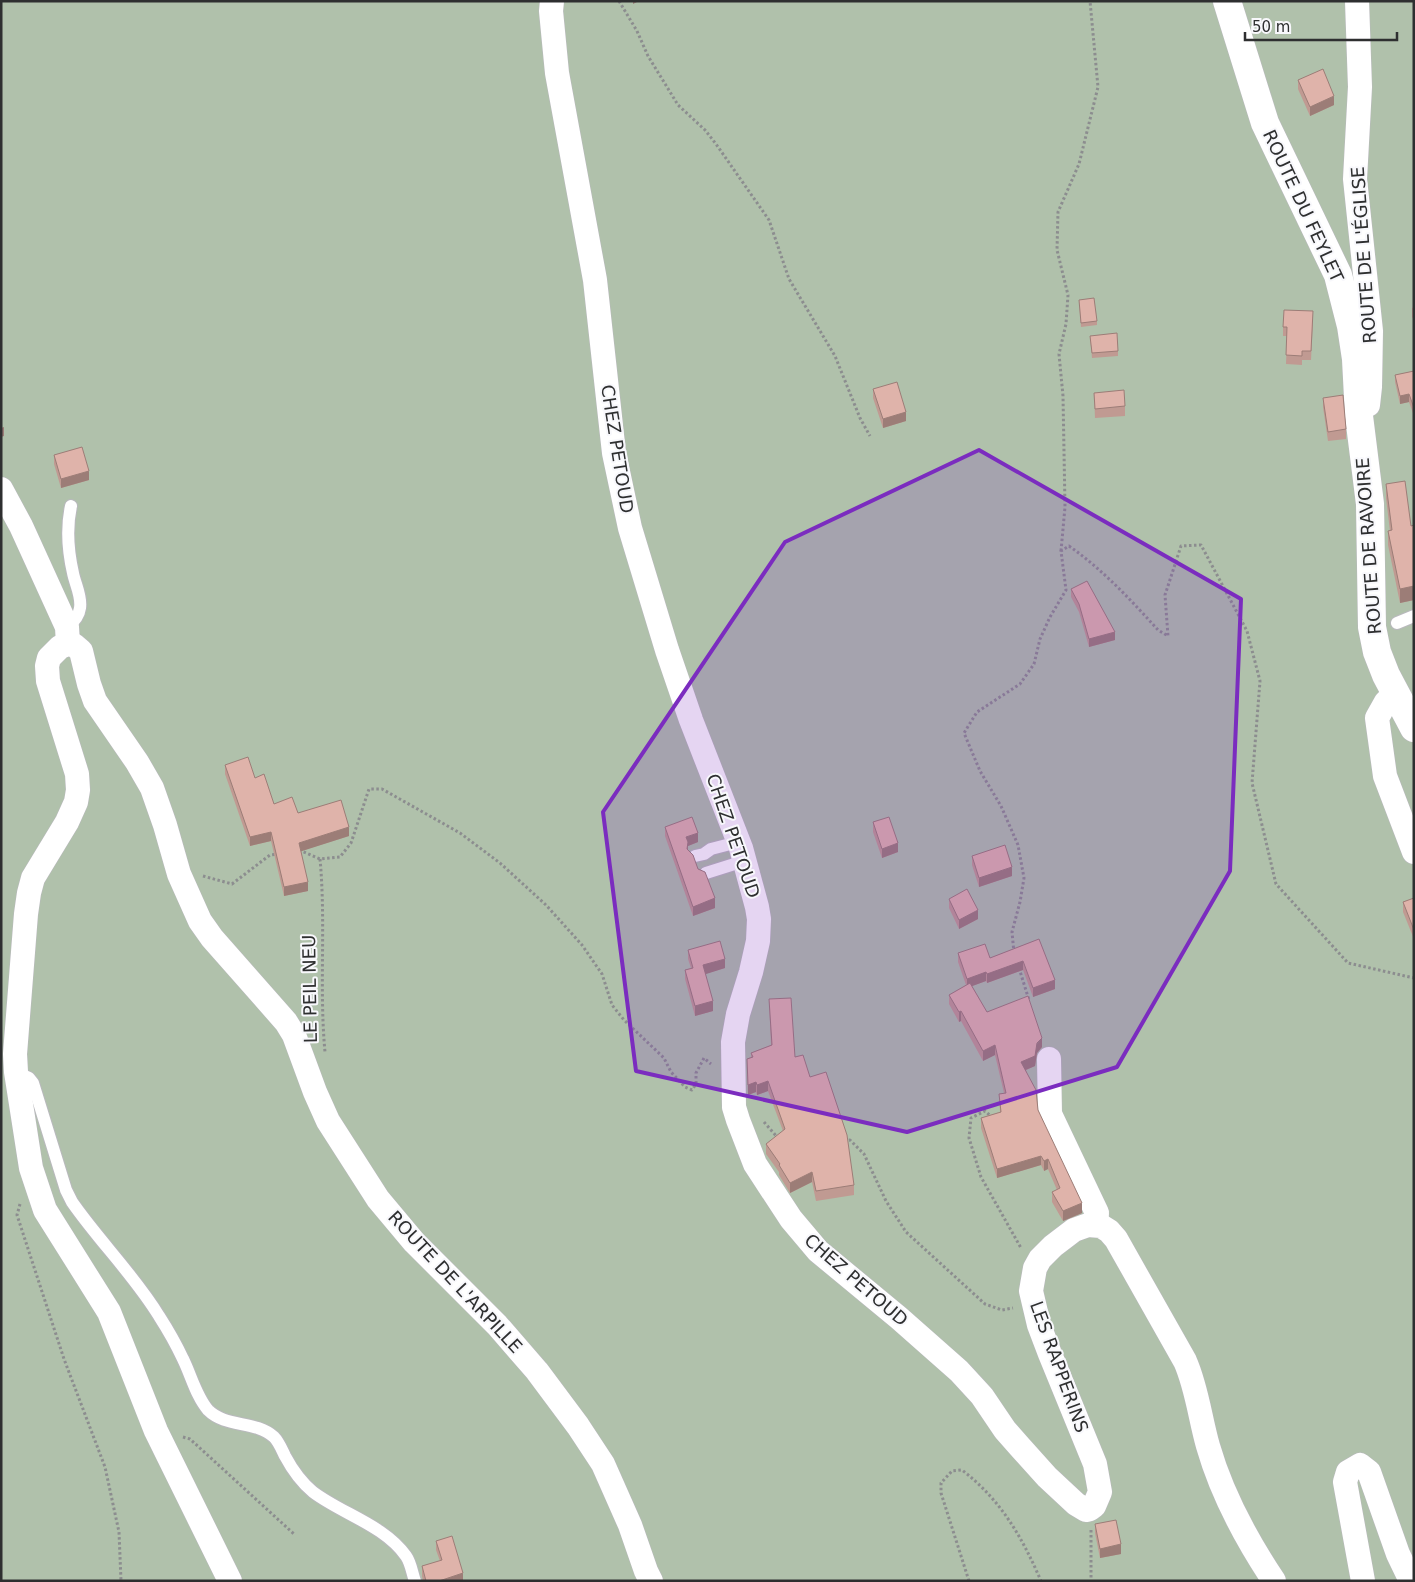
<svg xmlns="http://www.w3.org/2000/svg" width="1415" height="1582" font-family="'DejaVu Sans',sans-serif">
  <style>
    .park { fill: #b0c1ab }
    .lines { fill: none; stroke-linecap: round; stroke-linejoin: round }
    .service-casing { stroke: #b9b9bd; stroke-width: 14 }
    .minor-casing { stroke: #b9b9bd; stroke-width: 25 }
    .tertiary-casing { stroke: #b9b9bd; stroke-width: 29 }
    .path { stroke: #8c8d8f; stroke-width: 3; stroke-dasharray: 2.5 2.5; stroke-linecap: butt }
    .service { stroke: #fff; stroke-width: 12 }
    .minor { stroke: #fff; stroke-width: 24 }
    .tertiary { stroke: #fff; stroke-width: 28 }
    .wall { fill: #c09a92 }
    .shaded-wall { fill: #9c7d77 }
    .building { fill: #dfb3aa; stroke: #9c7d77 }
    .marked { fill: #7b2cbf; fill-opacity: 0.2; stroke: #7b2cbf; stroke-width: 4; stroke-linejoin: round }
    .labels { text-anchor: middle; stroke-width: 4; stroke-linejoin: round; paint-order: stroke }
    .street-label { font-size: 18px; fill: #2e2f30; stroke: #f8f8fc }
  </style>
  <rect width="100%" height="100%" fill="#ebebee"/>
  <rect class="park" x="1" y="1" width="1413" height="1580"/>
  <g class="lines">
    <g class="service-casing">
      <g id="service">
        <polyline points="1397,623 1414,616"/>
        <path d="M67 627C74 622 79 616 80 608 82 596 75 584 73 573 68 551 66 529 71 506"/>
        <polyline points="695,856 704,854 711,849 738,842"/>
        <polyline points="706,873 744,861"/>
        <path d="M16 1072 29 1078 33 1083 66 1190 72 1202C99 1241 134 1275 159 1316 168 1330 176 1344 183 1359 191 1375 196 1396 208 1410 226 1428 255 1420 274 1437 279 1442 282 1450 285 1456 293 1471 301 1482 313 1492 342 1514 384 1525 406 1556 411 1563 412 1573 415 1581"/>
      </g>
    </g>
    <g class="minor-casing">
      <g id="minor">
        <path d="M552 1 551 11 557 73 595 280 614 453 630 528 667 650 691 720 741 848 757 907 759 919 758 941 751 972 738 1014 733 1042 734 1107 738 1120 755 1164 791 1219 818 1251 899 1318 959 1371 982 1396 1005 1430 1020 1447 1047 1477 1076 1504 1086 1510 1090 1509 1094 1506 1100 1492 1095 1464 1050 1354 1039 1325 1031 1291 1035 1268 1040 1259 1053 1246 1074 1230 1088 1225 1101 1226 1109 1231 1116 1239 1185 1361C1197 1388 1200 1418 1208 1446 1222 1495 1246 1539 1274 1581"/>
        <polyline points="1357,1 1360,87 1355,179 1371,331 1370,387 1368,405"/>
        <polyline points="1,489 21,526 67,627 68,644"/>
        <polyline points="1395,694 1386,702 1377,718 1385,776 1414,852"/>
        <polyline points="1049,1059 1050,1114 1097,1213 1096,1225"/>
        <polyline points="230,1581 156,1431 109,1312 45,1210 31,1168 16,1072 15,1054 26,914 29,893 33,878 67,822 76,802 78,790 77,774 48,681 47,666 49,658 60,647 68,644 74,645 81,651 89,684 95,701 137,762 152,788 165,825 179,874 200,921 212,938 286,1022 294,1035 315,1092 328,1121 378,1199 414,1242 497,1325 537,1371 578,1426 603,1464 630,1525 646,1571 651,1581"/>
        <polyline points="1363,1581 1345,1482 1348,1472 1360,1465 1369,1472 1398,1554 1411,1581"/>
      </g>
    </g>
    <g class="tertiary-casing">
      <polyline id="tertiary" points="1227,1 1265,123 1338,275 1351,326 1356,359 1359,416 1370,504 1372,627 1377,652 1386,675 1414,728"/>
    </g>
    <g class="path">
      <polyline points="619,1 637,31 648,56 678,105 705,130 716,144 769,220 789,279 835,356 860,418 870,436"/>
      <polyline points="1061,551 1065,507 1063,396 1059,354 1066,324 1068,295 1057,250 1058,212 1079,164 1098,87 1090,1"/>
      <polyline points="299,850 320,859 340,857 351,843 369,789 382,789 460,833 500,863 546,905 582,945 602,974 612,1005 624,1020 664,1058 671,1072 685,1087 692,1090 696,1084 696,1073 704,1058 711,1064"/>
      <path d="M320 859C326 923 319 988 325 1052"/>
      <polyline points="203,876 232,884 270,855 278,854"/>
      <path d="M1014 953 1012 932 1020 902 1024 878 1018 845 1001 806 980 771 964 733 977 712 1020 684 1034 664 1040 639 1050 617 1066 590 1061 551 1069 546C1102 569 1131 600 1158 630L1168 636 1165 595 1181 546 1201 545 1247 631 1260 681 1252 783 1276 884 1348 963 1414 978"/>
      <polyline points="1019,968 1029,1000"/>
      <polyline points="993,1118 985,1111 971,1118 969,1138 981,1177 1021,1248"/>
      <polyline points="764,1122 778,1138"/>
      <polyline points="844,1141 850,1140 864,1154 886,1201 906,1232 985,1304 1002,1310 1013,1308"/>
      <polyline points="20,1204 17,1215 64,1359 105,1467 119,1532 121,1581"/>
      <polyline points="183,1437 190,1439 294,1534"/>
      <polyline points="1091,1530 1091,1581"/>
      <path d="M969 1581 941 1493V1483L952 1471 962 1470C1001 1500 1022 1537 1041 1581"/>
    </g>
    <use href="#service" class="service"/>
    <use href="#minor" class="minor"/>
    <use href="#tertiary" class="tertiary"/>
  </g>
  <g class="wall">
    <polygon points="1298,80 1334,105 1310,116 1298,89"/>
    <polygon points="1079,300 1097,321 1097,325 1081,327"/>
    <polygon points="1414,307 1414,320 1412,317 1412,308"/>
    <polygon points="1313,320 1311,360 1302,360 1302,365 1286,364 1287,336 1283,336 1283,327"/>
    <polygon points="1090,336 1118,351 1118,356 1092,358"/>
    <polygon points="1414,371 1414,416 1409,402 1400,404 1395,382 1395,375"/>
    <polygon points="873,389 906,421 883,428 873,398"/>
    <polygon points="1094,393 1125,406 1125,416 1095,418"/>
    <polygon points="1323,398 1346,429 1346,439 1328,441 1323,407"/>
    <polygon points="54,455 89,480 61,488 54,464"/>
    <polygon points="1386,484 1411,526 1414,525 1414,600 1400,603 1388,545 1388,531 1390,531 1386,498"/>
    <polygon points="1071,589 1115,640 1089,647 1079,612 1071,597"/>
    <polygon points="225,765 255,778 274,804 298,813 349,836 301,851 308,891 284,896 271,841 250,846 225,774"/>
    <polygon points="873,822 898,852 882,858 873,832"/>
    <polygon points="665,827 698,842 688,846 688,850 698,869 715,908 693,916 665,836"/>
    <polygon points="972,856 1012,876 979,887 972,865"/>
    <polygon points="1414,898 1414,939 1403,912 1403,902"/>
    <polygon points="949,899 978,919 959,929 949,908"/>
    <polygon points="1039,939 1055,989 1033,997 1023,970 987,983 986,981 972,986 987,1012 1042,1047 1037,1053 1035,1066 1026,1070 1038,1110 1082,1213 1063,1221 1052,1202 1052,1192 1057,1190 1048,1169 1044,1171 1041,1165 997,1178 981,1128 981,1118 1000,1112 999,1094 1004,1093 995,1055 983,1061 961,1021 959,1022 949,1004 949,995 966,985 958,962 958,953 990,958"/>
    <polygon points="688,950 725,968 705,974 713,1011 695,1016 685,979 685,970 691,968 688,959"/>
    <polygon points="769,999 795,1057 810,1077 854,1185 854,1195 816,1201 812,1182 790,1193 779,1175 779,1172 766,1154 766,1144 783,1131 768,1091 757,1095 756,1092 748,1095 747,1059 751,1057 751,1053 771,1045"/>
    <polygon points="1095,1524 1121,1554 1100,1558 1095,1533"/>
    <polygon points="436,1541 463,1581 423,1581 422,1576 422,1566 440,1561 436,1550"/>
  </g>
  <g class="shaded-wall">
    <polygon points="633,1 639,1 633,4"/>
    <polygon points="1334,96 1334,105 1310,116 1310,107"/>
    <polygon points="1409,394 1409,402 1400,404 1400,396"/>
    <polygon points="906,412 906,421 883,428 883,419"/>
    <polygon points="4,427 4,436 1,437 1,428"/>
    <polygon points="89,471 89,480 61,488 61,479"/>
    <polygon points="1414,586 1414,600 1400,603 1400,589"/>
    <polygon points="1115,632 1115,640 1089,647 1089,639"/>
    <polygon points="349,827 349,836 299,852 299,843"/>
    <polygon points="271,832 271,841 250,846 250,837"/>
    <polygon points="698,833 698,842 688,846 687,858 686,837"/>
    <polygon points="898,843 898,852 882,858 882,849"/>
    <polygon points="1012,867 1012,876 979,887 979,878"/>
    <polygon points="308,882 308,891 284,896 284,887"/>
    <polygon points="715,898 715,908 693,916 693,907"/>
    <polygon points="978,910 978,919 959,929 959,920"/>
    <polygon points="725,959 725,968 703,975 703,965"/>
    <polygon points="1023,961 1023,970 987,983 987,974"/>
    <polygon points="986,972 986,981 967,988 967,979"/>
    <polygon points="1055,980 1055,989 1033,997 1033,988"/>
    <polygon points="713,1001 713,1011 695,1016 695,1006"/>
    <polygon points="961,1011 961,1021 959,1022 959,1012"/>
    <polygon points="1042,1038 1042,1047 1037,1053 1035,1066 1021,1072 1021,1062"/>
    <polygon points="995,1045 995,1055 983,1061 983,1051"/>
    <polygon points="768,1081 768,1091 757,1095 757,1085"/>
    <polygon points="756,1082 756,1092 748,1095 748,1085"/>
    <polygon points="1041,1156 1041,1165 997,1178 997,1169"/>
    <polygon points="1048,1159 1048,1169 1044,1171 1044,1161"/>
    <polygon points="812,1172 812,1182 790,1193 790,1183"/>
    <polygon points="1082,1203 1082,1213 1063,1221 1063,1211"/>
    <polygon points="1121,1544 1121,1554 1100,1558 1100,1549"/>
    <polygon points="463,1573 463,1581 439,1581"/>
  </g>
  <g class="building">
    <polygon points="1323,69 1334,96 1310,107 1298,80"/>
    <polygon points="1094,298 1097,321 1081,323 1079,300"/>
    <polygon points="1284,310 1313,311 1311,351 1302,351 1302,356 1286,355 1287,327 1283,327"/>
    <polygon points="1117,333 1118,351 1092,353 1090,336"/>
    <polygon points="1414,371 1414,408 1409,394 1400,396 1395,375"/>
    <polygon points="897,382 906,412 883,419 873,389"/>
    <polygon points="1124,390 1125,406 1095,409 1094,393"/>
    <polygon points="1343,395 1346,429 1328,432 1323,398"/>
    <polygon points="82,447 89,471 61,479 54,455"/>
    <polygon points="1405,481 1411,526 1414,525 1414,586 1400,589 1388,531 1392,530 1386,484"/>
    <polygon points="1087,581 1115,632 1089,639 1079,604 1071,589"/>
    <polygon points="248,757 255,778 264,774 274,804 292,797 298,813 341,800 349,827 299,843 308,882 284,887 271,832 250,837 225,765"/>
    <polygon points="692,817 698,833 686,837 688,842 687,849 693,855 698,869 705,872 715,898 693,907 665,827"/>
    <polygon points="889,817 898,843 882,849 873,822"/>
    <polygon points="1005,845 1012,867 979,878 972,856"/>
    <polygon points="967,889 978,910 959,920 949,899"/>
    <polygon points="1414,898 1414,930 1403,902"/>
    <polygon points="1039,939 1055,980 1033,988 1023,961 987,974 986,972 967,979 958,953 985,944 990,958"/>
    <polygon points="720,941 725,959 703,965 713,1001 695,1006 685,970 693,968 688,950"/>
    <polygon points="970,983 987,1012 1028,996 1042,1038 1037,1043 1035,1056 1021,1062 1036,1090 1038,1110 1082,1203 1063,1211 1052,1192 1060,1188 1048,1159 1044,1161 1041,1156 997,1169 981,1118 1001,1112 999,1094 1006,1093 995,1045 983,1051 961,1011 959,1012 949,995"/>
    <polygon points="791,998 795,1057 803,1055 810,1077 826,1072 847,1135 854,1185 816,1191 812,1172 790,1183 779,1165 780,1164 766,1144 785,1129 768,1081 757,1085 756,1082 748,1085 747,1059 753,1057 751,1053 772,1045 769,999"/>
    <polygon points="1116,1520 1121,1544 1100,1549 1095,1524"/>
    <polygon points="452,1536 463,1573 439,1581 426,1581 422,1566 442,1560 436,1541"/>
  </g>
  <path class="marked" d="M979 450 1241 599 1230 871 1117 1067 907 1132 636 1071 603 812 785 542Z"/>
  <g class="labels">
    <g class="street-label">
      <text transform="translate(1303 206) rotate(65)" y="6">ROUTE DU FEYLET</text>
      <text transform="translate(1364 255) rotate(-94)" y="6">ROUTE DE L'ÉGLISE</text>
      <text transform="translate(617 449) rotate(81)" y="6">CHEZ PETOUD</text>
      <text transform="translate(1369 546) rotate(-94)" y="6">ROUTE DE RAVOIRE</text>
      <text transform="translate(733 836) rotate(71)" y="6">CHEZ PETOUD</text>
      <text transform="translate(310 989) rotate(-91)" y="6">LE PEIL NEU</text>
      <text transform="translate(856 1280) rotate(41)" y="6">CHEZ PETOUD</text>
      <text transform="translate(455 1282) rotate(47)" y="6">ROUTE DE L'ARPILLE</text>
      <text transform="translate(1059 1367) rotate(70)" y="6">LES RAPPERINS</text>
    </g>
  </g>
  <rect width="1415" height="1582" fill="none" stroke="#2e2f30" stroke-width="5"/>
  <path d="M1245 32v8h152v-8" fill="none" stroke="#2e2f30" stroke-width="2.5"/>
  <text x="1252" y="32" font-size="15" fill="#2e2f30" stroke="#f8f8fc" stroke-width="4" paint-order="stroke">50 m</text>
</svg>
